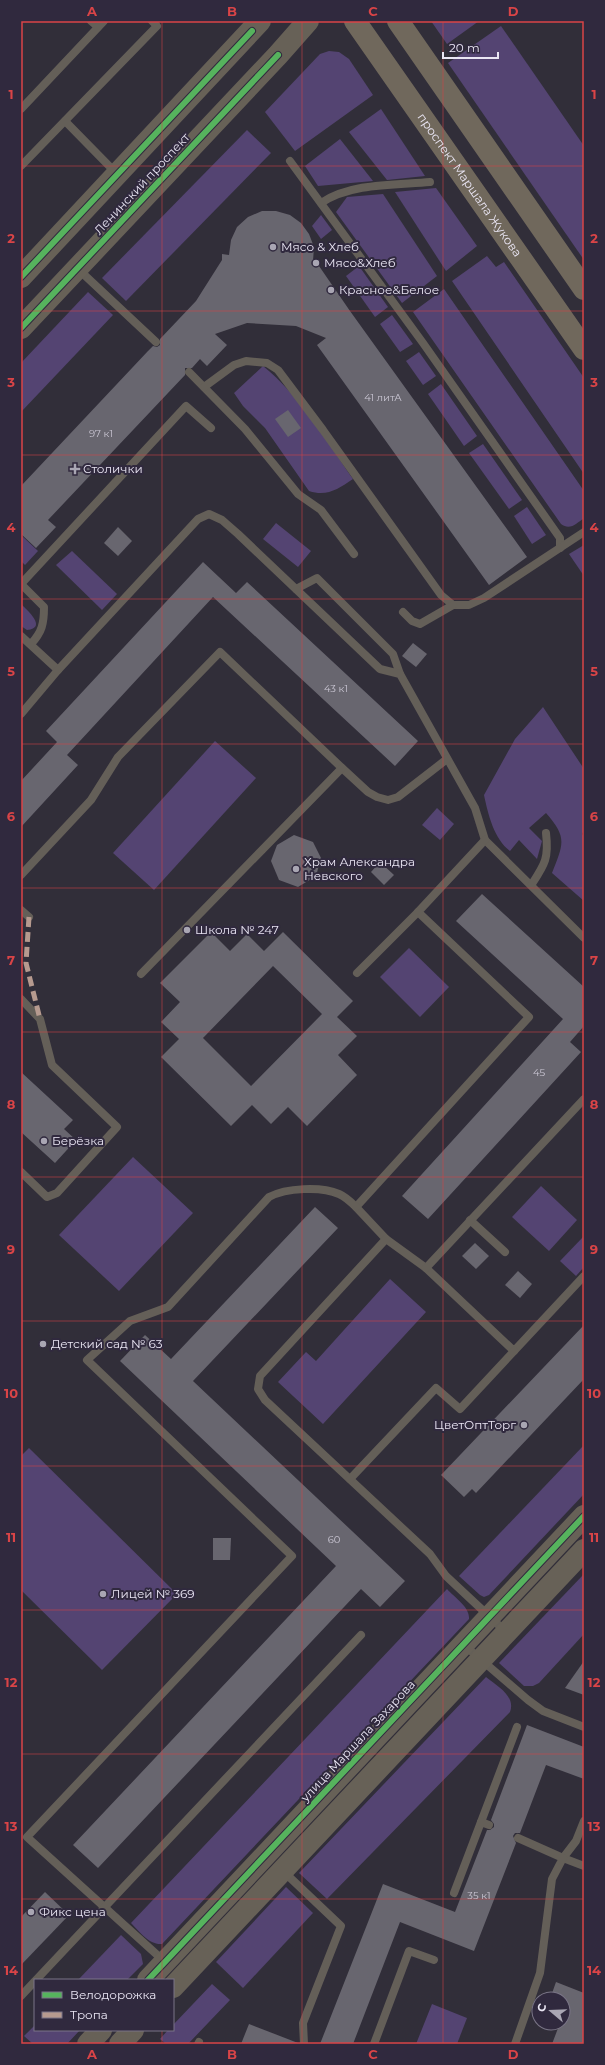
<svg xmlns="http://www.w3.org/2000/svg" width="605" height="2065" font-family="Montserrat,sans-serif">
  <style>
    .green { fill: #544472 }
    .building { fill: #68666f; fill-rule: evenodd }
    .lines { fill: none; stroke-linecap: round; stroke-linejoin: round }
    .lane { stroke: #645f58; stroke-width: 8 }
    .secondary { stroke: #676157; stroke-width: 22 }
    .primary { stroke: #70685c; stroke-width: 22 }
    .quiet { stroke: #b69a8f; stroke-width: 5; stroke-dasharray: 10 5; stroke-linecap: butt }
    .cycleway-casing { stroke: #30293e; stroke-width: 8 }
    .cycleway { stroke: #56b35d; stroke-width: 6 }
    .grid { fill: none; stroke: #d94447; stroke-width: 1; stroke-opacity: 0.55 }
    .poi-dot { fill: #a9a6b3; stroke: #30293e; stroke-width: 1.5 }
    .labels { text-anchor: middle; stroke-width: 4; stroke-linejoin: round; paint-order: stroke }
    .number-label { font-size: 10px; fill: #cac6d3 }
    .street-label { font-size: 12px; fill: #eae6f4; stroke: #30293e }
    .poi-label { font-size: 12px; fill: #eae6f4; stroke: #30293e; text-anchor: start }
    .neatline { fill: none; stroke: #d94447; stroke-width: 1.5 }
    .grid-label { font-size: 13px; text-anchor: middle; font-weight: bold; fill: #d94447 }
  </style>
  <rect width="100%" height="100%" fill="#312e39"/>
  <g class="green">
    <polygon points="431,21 479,21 447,44"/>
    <polygon points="501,26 584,146 584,260 448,63"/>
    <polygon points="329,51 339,52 349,59 373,95 295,151 265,112 320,54"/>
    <polygon points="381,109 425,176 387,180 349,132"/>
    <polygon points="247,130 271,153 126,301 102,278"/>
    <polygon points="340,139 373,181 318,186 305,166"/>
    <polygon points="436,188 477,246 446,271 395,192"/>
    <polygon points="383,194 437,276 402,303 336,212 347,197"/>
    <polygon points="321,215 332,230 321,239 312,226"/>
    <polygon points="487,256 496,267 504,262 584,378 584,474 452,281"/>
    <polygon points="359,266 388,307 375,317 346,276"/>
    <path d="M444 289 584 491V518C577 523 570 531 561 524L413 312Z"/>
    <polygon points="88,292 113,315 21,412 21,363"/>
    <polygon points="392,315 413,344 400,352 380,324"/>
    <polygon points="419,352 436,376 423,385 406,361"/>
    <path d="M263 366C300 396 326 440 353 479 338 489 327 497 309 491L265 428 243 406 234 393Z"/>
    <polygon points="441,384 477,436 464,446 428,394"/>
    <polygon points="483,444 522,500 509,509 469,453"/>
    <polygon points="527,507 546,535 532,544 514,516"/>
    <polygon points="276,523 311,551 298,567 263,539"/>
    <polygon points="21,535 38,551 25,565 21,561"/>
    <polygon points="584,545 584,576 569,554"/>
    <polygon points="72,551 117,594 102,610 56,565"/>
    <path d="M21 604C27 610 48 628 27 630L21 626Z"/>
    <path d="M543 707 584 769V830L582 834 584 837V901L552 873C563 844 568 838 546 813L529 828 542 841 537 859 519 840 510 851C494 839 488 814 484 795L515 739Z"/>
    <polygon points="215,741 256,778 154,890 113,853"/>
    <polygon points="437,808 454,824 440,840 422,825"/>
    <polygon points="409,948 449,987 420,1017 380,977"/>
    <polygon points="133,1157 193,1213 119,1291 59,1235"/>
    <polygon points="541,1186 577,1220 549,1251 512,1217"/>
    <polygon points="584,1236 584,1267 576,1276 560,1261"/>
    <polygon points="390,1279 426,1312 323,1424 278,1382 306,1352 316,1361"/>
    <polygon points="584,1445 584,1494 489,1595 484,1597 480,1595 459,1576"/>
    <polygon points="29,1448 177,1594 102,1670 21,1590 21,1456"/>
    <polygon points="584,1574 584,1634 539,1683 533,1686 524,1686 499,1663"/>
    <path d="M447 1589C455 1598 470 1607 469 1619L162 1944C149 1945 140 1932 131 1923Z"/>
    <path d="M486 1677C497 1686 516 1696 510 1712L327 1899 299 1873Z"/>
    <polygon points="286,1887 313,1913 243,1988 216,1962"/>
    <polygon points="121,1935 141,1954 143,1964 127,1980 78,1980"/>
    <polygon points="212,1984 230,2000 188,2044 166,2044 160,2039 168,2030 173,2030 173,2025"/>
    <polygon points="432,2004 467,2018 457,2044 416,2044"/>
    <polygon points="35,2025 35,2030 80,2030 67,2044 33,2044 24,2036"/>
  </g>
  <g class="building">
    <polygon points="262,211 276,211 290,215 301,223 309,234 314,247 313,261 319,261 319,266 350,311 527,557 489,585 317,345 326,338 296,326 247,323 215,334 227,345 207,366 200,359 192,368 185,368 185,375 48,520 56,527 36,548 21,534 21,486 148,351 153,346 157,347 160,345 160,339 196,301 222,260 222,254 229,255 231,240 237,227 248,217"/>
    <polygon points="288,410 301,428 288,437 275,419"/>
    <polygon points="118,527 132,541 118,556 104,543"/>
    <polygon points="203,562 236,593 247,582 418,741 395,766 213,597 67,755 78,765 21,827 21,781 57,742 46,731"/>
    <polygon points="413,643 427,654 416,667 402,656"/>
    <polygon points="294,835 313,842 321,858 316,876 298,887 279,880 271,861 277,845"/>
    <polygon points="380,862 394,875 384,885 371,872"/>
    <polygon points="482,894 584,987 584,1026 570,1042 581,1052 428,1219 402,1196 563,1019 456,921"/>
    <path d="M211 932 230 951 247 934 264 951 283 932 353 1001 337 1017 357 1036 338 1055 357 1075 307 1126 288 1107 271 1124 252 1105 231 1126 161 1057 179 1039 161 1022 180 1002 160 983ZM273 966 322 1014 251 1086 203 1038Z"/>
    <polygon points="21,1072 73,1120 64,1129 76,1140 55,1163 21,1132"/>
    <polygon points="315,1207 338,1228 193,1381 405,1581 380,1607 361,1589 98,1868 73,1845 336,1566 120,1361 145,1335 171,1359"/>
    <polygon points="475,1243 489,1256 476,1269 462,1256"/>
    <polygon points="518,1271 532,1284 520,1298 505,1285"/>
    <polygon points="584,1325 584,1379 476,1493 472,1489 464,1497 441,1475"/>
    <polygon points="213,1538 231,1538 230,1560 213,1560"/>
    <polygon points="584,1661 584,1695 565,1688"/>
    <polygon points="527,1725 584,1747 584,1779 546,1765 520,1833 515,1833 513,1836 516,1843 474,1951 400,1922 353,2044 320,2044 383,1884 455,1912 487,1830 490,1830 494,1827 494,1824 491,1820"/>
    <polygon points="45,1892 69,1915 21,1965 21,1917"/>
    <polygon points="556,1982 584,1993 584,2044 552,2044 560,2023 563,2023 563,1999 550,1999"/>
    <polygon points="249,2024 298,2043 298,2044 241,2044"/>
  </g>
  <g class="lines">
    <g class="lane">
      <polyline points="91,21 98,27"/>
      <polyline points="21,109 104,21"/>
      <polyline points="65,121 117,174"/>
      <polyline points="290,161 423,343 560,538 560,548"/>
      <polyline points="21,166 157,26 152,21"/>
      <path d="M321 203C350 183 395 185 430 182"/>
      <polyline points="78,269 156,342"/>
      <polyline points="189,372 245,429 298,494 321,510 354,554"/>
      <polyline points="204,387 234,365 246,361 267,363 278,370 323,430 441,595 453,605 469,605 484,598 584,532"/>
      <polyline points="21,584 186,406 211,428"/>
      <path d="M21 584 44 607C44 624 42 632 31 644"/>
      <polyline points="296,589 317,578 393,654 400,674"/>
      <polyline points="403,612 412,621 420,624 453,605"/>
      <polyline points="21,636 58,670"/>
      <polyline points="21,714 58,670 198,519 209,514 222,520 238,534 380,669 400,674 475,808 485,840 584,938"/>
      <polyline points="485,840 418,912 529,1017 356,1207 386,1239 426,1268 514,1351 584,1276"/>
      <polyline points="21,875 91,800 118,757 220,652 342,768 368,792 377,797 388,800 398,797 447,759"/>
      <path d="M532 884C545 864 549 858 546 833"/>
      <polyline points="21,910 29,917"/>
      <polyline points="357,973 418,912"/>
      <polyline points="141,974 342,768"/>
      <polyline points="21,999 40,1019 52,1065 117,1127 57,1193 47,1197 21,1172"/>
      <polyline points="470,1220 505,1252"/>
      <polyline points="386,1239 260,1376 258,1389 265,1400 430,1554 446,1576 506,1632"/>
      <polyline points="426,1268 584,1099"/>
      <polyline points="350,1479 436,1388 460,1409 514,1351"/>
      <polyline points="464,1645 528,1700 543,1711 584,1727"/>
      <polyline points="584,1821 576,1841 563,1858 584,1866"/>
      <polyline points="481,1822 517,1727"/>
      <polyline points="283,1871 341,1926 303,2023 304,2044"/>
      <polyline points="454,1893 481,1822 489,1825"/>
      <path d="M165 1962 27 1837 292 1556 87 1360 130 1321 168 1307 269 1197C286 1188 321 1186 339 1194 346 1197 351 1202 356 1207"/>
      <polyline points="36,1980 361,1635"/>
      <polyline points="21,1996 35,1981"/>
      <polyline points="198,2044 199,2042"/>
      <polyline points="374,2044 409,1951 434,1960"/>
      <polyline points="515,2044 540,1973 552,1879 563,1858 518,1838"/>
    </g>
    <g class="secondary">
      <polyline points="21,277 260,21"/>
      <polyline points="21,328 278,55 308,21"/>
      <polyline points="148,1980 584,1516"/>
      <polyline points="173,1987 584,1550"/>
      <polyline points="88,2044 101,2030"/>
      <polyline points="120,2044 133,2030"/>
    </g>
    <g class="primary">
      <path id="s1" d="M355 21 584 349"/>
      <polyline points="398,21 584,289"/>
    </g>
    <polyline class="quiet" points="29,917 26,963 40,1019"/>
    <g class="cycleway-casing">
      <g id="cycleway">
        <polyline points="21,277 252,31"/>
        <polyline points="21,328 278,55"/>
        <polyline points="148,1980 584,1516"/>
      </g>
    </g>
    <use href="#cycleway" class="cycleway"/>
  </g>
  <path class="grid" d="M162 21V1980M302 21V2044M443 21V2044M21 166H584M21 311H584M21 455H584M21 599H584M21 744H584M21 888H584M21 1032H584M21 1177H584M21 1321H584M21 1466H584M21 1610H584M21 1754H584M21 1899H584M162 2030V2044"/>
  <g class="poi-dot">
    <circle cx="273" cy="247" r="4"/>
    <circle cx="316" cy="263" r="4"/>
    <circle cx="331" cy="290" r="4"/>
    <path d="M73 463h4v4h4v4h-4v4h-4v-4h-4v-4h4z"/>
    <circle cx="296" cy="869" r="4"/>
    <circle cx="187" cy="930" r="4"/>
    <circle cx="44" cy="1141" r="4"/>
    <circle cx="43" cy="1344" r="4"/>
    <circle cx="524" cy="1425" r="4"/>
    <circle cx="103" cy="1594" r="4"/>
    <circle cx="31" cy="1912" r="4"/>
  </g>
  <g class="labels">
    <g class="number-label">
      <text x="383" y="401">41 литА</text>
      <text x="101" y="437">97 к1</text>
      <text x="336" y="692">43 к1</text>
      <text x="539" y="1076">45</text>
      <text x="334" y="1543">60</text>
      <text x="479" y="1899">35 к1</text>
    </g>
    <g class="street-label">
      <text transform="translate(142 184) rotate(-47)" y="4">Ленинский проспект</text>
      <text dy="4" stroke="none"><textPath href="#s1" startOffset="200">проспект Маршала Жукова</textPath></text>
      <text transform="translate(358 1741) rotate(-47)" y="4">улица Маршала Захарова</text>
    </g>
    <g class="poi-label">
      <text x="281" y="251">Мясо &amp; Хлеб</text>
      <text x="324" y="267">Мясо&amp;Хлеб</text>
      <text x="339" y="294">Красное&amp;Белое</text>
      <text x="83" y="473">Столички</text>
      <text x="304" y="866">Храм Александра<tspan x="304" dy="14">Невского</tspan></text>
      <text x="195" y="934">Школа № 247</text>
      <text x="52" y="1145">Берёзка</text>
      <text x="51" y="1348">Детский сад № 63</text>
      <text x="516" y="1429" text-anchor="end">ЦветОптТорг</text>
      <text x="111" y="1598">Лицей № 369</text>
      <text x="39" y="1916">Фикс цена</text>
    </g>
  </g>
  <rect width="605" height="2065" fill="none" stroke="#30293e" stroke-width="44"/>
  <rect x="34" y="1979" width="140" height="52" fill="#30293e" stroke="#7a7587"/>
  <rect x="42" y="1992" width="20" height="6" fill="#56b35d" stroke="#7a7587"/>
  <text x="70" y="1999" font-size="12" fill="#eae6f4">Велодорожка</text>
  <rect x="42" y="2012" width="20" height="6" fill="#b69a8f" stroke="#7a7587"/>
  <text x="70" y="2019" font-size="12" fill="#eae6f4">Тропа</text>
  <g transform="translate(551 2011) rotate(289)"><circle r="19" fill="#30293e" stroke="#7a7587"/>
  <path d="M0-3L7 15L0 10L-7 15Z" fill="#a9a6b3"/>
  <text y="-6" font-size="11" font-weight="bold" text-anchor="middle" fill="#eae6f4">С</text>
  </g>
  <path d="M443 52v6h55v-6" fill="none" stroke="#eae6f4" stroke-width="2"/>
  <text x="449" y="52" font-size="12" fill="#eae6f4" stroke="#30293e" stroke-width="3" paint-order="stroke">20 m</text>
  <rect x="22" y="22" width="561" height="2021" class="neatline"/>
  <g class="grid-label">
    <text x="92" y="16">A</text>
    <text x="232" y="16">B</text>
    <text x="373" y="16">C</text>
    <text x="513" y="16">D</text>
    <text x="11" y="99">1</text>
    <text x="594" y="99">1</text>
    <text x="11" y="243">2</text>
    <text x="594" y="243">2</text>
    <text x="11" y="387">3</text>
    <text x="594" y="387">3</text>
    <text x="11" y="532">4</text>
    <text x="594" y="532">4</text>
    <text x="11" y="676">5</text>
    <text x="594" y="676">5</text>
    <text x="11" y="821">6</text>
    <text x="594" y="821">6</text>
    <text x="11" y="965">7</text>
    <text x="594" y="965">7</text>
    <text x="11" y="1109">8</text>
    <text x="594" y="1109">8</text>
    <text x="11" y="1254">9</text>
    <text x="594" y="1254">9</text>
    <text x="11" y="1398">10</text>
    <text x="594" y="1398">10</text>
    <text x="11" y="1542">11</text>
    <text x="594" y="1542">11</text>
    <text x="11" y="1687">12</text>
    <text x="594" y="1687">12</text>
    <text x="11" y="1831">13</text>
    <text x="594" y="1831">13</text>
    <text x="11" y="1975">14</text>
    <text x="594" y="1975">14</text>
    <text x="92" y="2059">A</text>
    <text x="232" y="2059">B</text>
    <text x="373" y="2059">C</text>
    <text x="513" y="2059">D</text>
  </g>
</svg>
